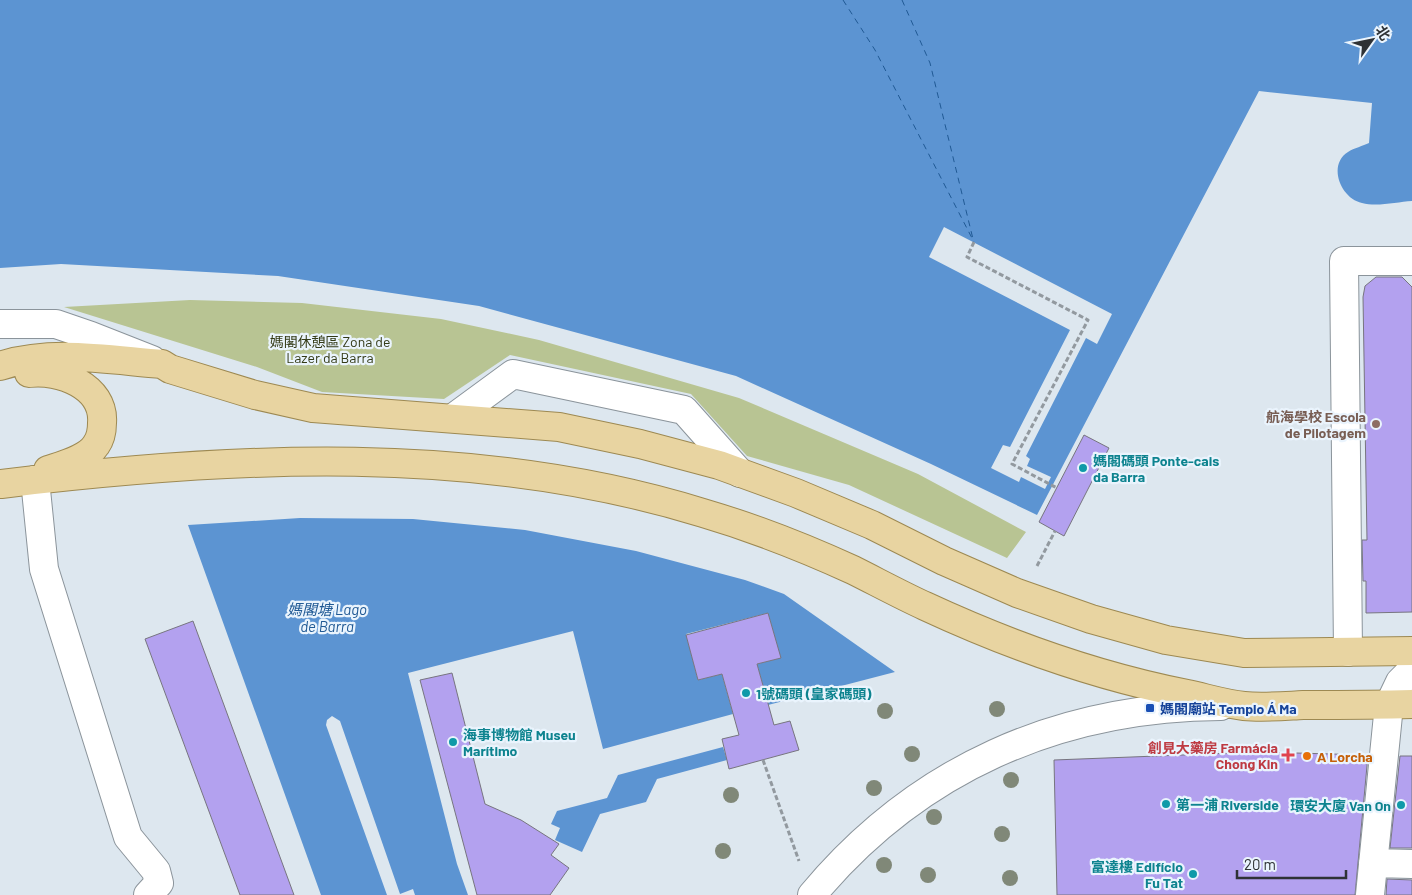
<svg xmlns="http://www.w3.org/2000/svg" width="1412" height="895" font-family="Barlow,'Noto Sans SC',sans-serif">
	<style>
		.green { fill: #b8c493 }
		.water { fill: #5c94d2 }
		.pier { fill: #dde7ef }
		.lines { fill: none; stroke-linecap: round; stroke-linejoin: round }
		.ferry { stroke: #205994; stroke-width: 1; stroke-dasharray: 6 5; stroke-linecap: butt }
		.building { fill: #b3a1ef; stroke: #77757f }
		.minor-casing { stroke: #8b949b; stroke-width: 30 }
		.major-casing { stroke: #9d8952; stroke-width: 30 }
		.path { stroke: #92999f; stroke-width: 3; stroke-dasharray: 5 2.5; stroke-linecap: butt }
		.minor { stroke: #fff; stroke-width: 28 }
		.major { stroke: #e8d4a1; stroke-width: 28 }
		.tree { fill: #808878 }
		.education-dot { fill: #8d6e63; stroke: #eaf4fd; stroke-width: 2 }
		.culture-dot { fill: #0f9aa8; stroke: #eaf4fd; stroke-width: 2 }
		.transit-dot { fill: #1a4fb4; stroke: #eaf4fd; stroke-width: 2 }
		.health-dot { fill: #e0444e; stroke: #eaf4fd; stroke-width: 2 }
		.food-dot { fill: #e8710a; stroke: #eaf4fd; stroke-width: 2 }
		.labels { text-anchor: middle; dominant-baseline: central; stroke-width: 4.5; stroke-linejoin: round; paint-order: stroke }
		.park-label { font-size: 14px; fill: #333a16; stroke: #eaf4fd }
		.education-label { font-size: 14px; font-weight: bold; fill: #785e54; stroke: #eaf4fd; text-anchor: end }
		.culture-label { font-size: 14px; font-weight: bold; fill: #0d838f; stroke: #eaf4fd; text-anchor: start }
		.transit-label { font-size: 14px; font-weight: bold; fill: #164399; stroke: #eaf4fd; text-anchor: start }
		.health-label { font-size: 14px; font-weight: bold; fill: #be3a42; stroke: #eaf4fd; text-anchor: end }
		.food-label { font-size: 14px; font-weight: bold; fill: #c56008; stroke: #eaf4fd; text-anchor: start }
		.water-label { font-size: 15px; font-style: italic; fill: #205994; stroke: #eaf4fd }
	</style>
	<rect width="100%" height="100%" fill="#dde7ef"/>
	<path class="green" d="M190,300L302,303L441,319L539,340L739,398L918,474L1026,532L1007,558L849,485L747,456L691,394L510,355L444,399L322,392L257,367L64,307Z"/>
	<path class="water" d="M0,0H1412V201C1397,202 1377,207 1362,203C1341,199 1327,165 1348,152C1354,148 1363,146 1369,143L1372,103L1259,91L1037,515L931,464L736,376L479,306L278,276L61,264L0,268Z
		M300,518L413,519L525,530L636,551L745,580L784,594L895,672L768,705L757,664L780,658L768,613L686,634L698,680L722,674L733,714L603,749L573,631L408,673L457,864L468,895H415L413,889L400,894L340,721L332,716L327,720L326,725L387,895H321L188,525Z
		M723,747L727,760L657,779L646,802L600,814L582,852L555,840L560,828L551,824L557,811L607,798L618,775Z"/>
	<path class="pier" d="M944,227L1112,314L1097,344L1086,338L1026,456L1030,459L1027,466L1051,477L1045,489L1021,477L1019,482L991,468L1003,445L1010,447L1070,330L929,257Z"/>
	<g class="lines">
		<path class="ferry" d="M843,0L875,50L974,242
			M902,0L930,63L973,239"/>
	</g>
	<path class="building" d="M1376,277H1402L1412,287V612L1366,613V581H1363L1362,540H1367L1363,297L1365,286Z
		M1084,435L1109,448L1064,536L1039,522Z
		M768,613L781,658L757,664L774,725L790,721L799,750L729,769L722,739L739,735L722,674L698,680L686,635Z
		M193,621L294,895H240L145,639Z
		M452,673L485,804L521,820L559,844L551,855L569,868L550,895H477L420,680Z
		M1260,752L1368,755L1355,895H1057L1054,760Z
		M1400,756H1412V848H1390Z
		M1387,879L1412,880V895H1386Z"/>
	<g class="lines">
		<g class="minor-casing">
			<path id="minor" d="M0,324H56L91,336L152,360
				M453,418L513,374L684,410L740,473
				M35,480L44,569L128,837L156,871L159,883L148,895
				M1348,652L1344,261H1412
				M1373,863L1412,864
				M812,895C917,769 1058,707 1221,706
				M1370,895L1389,705L1400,682L1412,670"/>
		</g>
		<g class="major-casing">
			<path id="major" d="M0,366C51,349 110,360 162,364L170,369L255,395L313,408L559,427L640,444L719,465L796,493L872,525L944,561L1017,593L1091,619L1166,640L1244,653L1412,651
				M29,373C59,369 105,386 102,423C102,431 101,438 96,445C87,459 63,465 48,470
				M1,484C233,456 478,443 703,513C754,528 805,548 853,570C877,582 901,595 925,606C1009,645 1096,676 1187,694C1206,698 1225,704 1244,706C1263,708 1284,706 1303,705C1339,705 1376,705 1412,704"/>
		</g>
		<path class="path" d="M974,242L967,257L1088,320L1012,464L1057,488
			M1037,566L1055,531
			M763,760L799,861"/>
		<use href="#minor" class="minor"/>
		<use href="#major" class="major"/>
	</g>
	<g class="tree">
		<circle cx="997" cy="709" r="8"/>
		<circle cx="885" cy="711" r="8"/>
		<circle cx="912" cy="754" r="8"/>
		<circle cx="1011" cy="780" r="8"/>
		<circle cx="874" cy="788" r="8"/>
		<circle cx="731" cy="795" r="8"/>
		<circle cx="934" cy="817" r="8"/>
		<circle cx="1002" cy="834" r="8"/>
		<circle cx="723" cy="851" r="8"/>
		<circle cx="884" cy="865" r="8"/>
		<circle cx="928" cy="875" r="8"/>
		<circle cx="1010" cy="878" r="8"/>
	</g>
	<circle class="education-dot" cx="1376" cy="424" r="5"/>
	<g class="culture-dot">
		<circle cx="1083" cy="468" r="5"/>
		<circle cx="746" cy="693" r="5"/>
		<circle cx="453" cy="742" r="5"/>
		<circle cx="1166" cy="804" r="5"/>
		<circle cx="1401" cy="805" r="5"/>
		<circle cx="1193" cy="874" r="5"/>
	</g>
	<rect class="transit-dot" x="1145" y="703" width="10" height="10" rx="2.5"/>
	<path class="health-dot" d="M1285.5 747.5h5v5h5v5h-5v5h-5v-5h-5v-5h5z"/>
	<circle class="food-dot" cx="1307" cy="756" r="5"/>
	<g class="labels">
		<g class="park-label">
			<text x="330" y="341">媽閣休憩區 Zona de<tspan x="330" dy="16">Lazer da Barra</tspan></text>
		</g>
		<g class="education-label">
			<text x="1366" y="416">航海學校 Escola<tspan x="1366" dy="16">de Pilotagem</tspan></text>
		</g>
		<g class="culture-label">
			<text x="1093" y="460">媽閣碼頭 Ponte-cais<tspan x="1093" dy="16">da Barra</tspan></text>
			<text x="756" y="693">1號碼頭 (皇家碼頭)</text>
			<text x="463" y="734">海事博物館 Museu<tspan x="463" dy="16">Marítimo</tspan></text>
			<text x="1176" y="804">第一浦 Riverside</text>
			<text x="1391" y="805" text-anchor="end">環安大廈 Van On</text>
			<text x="1183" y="866" text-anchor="end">富達樓 Edifício<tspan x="1183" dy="16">Fu Tat</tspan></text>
		</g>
		<g class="transit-label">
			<text x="1160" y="708">媽閣廟站 Templo Á Ma</text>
		</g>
		<g class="health-label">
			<text x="1278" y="747">創見大藥房 Farmácia<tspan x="1278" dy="16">Chong Kin</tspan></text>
		</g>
		<g class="food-label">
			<text x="1317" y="756">A Lorcha</text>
		</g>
		<g class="water-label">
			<text x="327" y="609">媽閣塘 Lago<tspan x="327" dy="17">de Barra</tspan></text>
		</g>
	</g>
	<g transform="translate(1372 40) rotate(57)" stroke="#eaf4fd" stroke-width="4" paint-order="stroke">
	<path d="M0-4L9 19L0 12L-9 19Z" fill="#2e3235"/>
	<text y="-8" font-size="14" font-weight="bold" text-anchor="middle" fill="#2e3235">北</text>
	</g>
	<path d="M1237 870v8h109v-8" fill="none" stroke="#2e3235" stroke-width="2.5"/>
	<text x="1244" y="870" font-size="15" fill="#2e3235" stroke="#eaf4fd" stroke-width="4" paint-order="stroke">20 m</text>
</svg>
